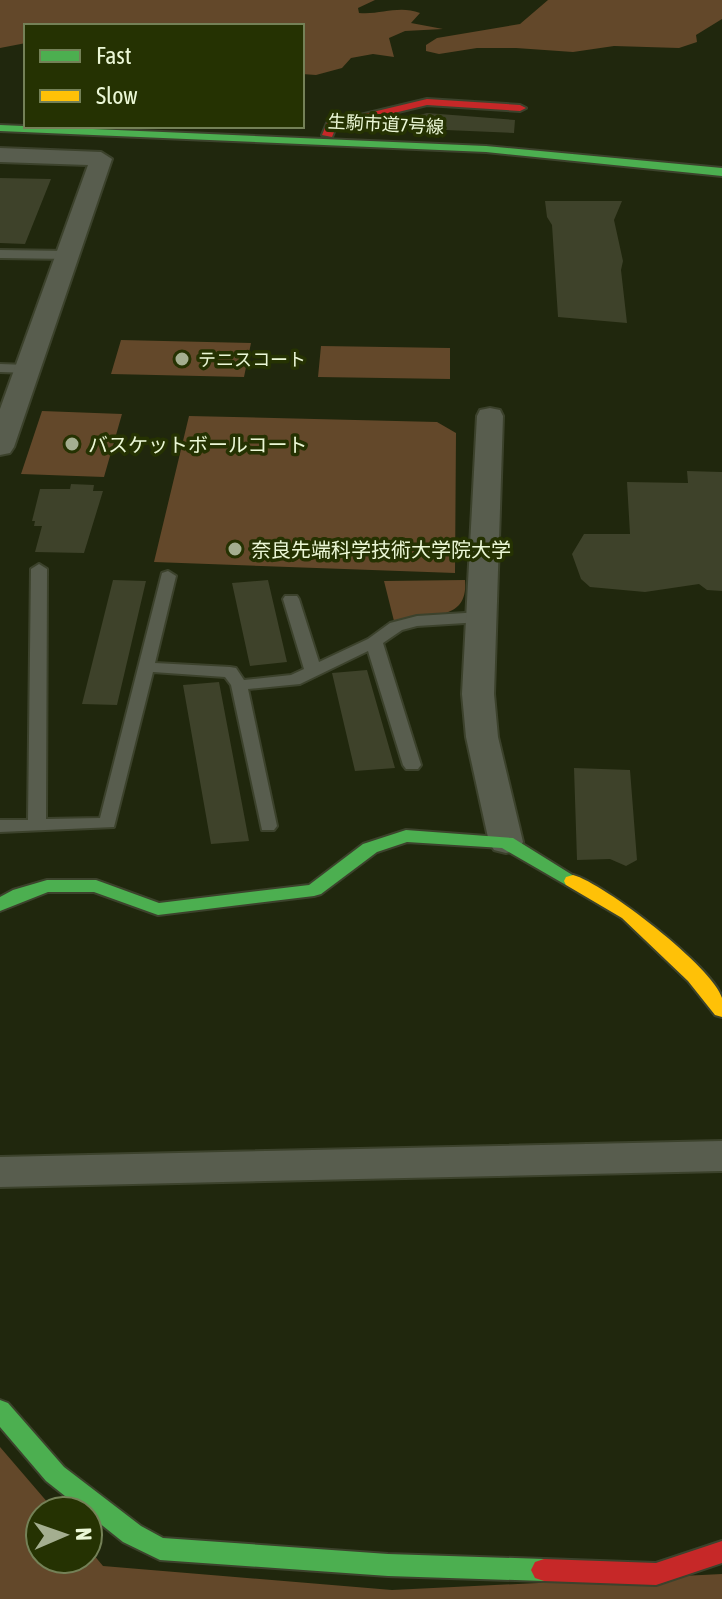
<svg xmlns="http://www.w3.org/2000/svg" width="722" height="1599" font-family="'Asap Condensed','Noto Sans JP',sans-serif">
	<style>
		.green { fill: #63482a }
		.building { fill: #3e422a }
		.lines { fill: none; stroke-linecap: round; stroke-linejoin: round }
		.lane-casing { stroke: #3c422c; stroke-width: 4 }
		.street-casing { stroke: #3c422c; stroke-width: 4 }
		.fast-casing { stroke: #3c422c; stroke-width: 4 }
		.slow-casing { stroke: #3c422c; stroke-width: 4 }
		.jam-casing { stroke: #3c422c; stroke-width: 4 }
		.lane { fill: #585d4e; fill-rule: evenodd }
		.street { fill: #585d4e; fill-rule: evenodd }
		.fast { fill: #4caf50; fill-rule: evenodd }
		.slow { fill: #ffc107; fill-rule: evenodd }
		.jam { fill: #c62828; fill-rule: evenodd }
		.poi-dot { fill: #a4ae90; stroke: #253202; stroke-width: 3 }
		.labels { text-anchor: middle; dominant-baseline: central; stroke-width: 7; stroke-linejoin: round; paint-order: stroke }
		.far-street-label { font-size: 18px; fill: #ebf7d6; stroke: #253202 }
		.far-poi-label { font-size: 18px; fill: #ebf7d6; stroke: #253202; text-anchor: start }
		.poi-label { font-size: 20px; fill: #ebf7d6; stroke: #253202; text-anchor: start }
	</style>
	<rect width="100%" height="100%" fill="#20270d"/>
	<path class="green" d="M0,0H375L358,8L359,13C381,15 398,5 420,13L411,23L443,29L405,31L389,38L394,57L373,54L351,58L342,68L316,75L302,74V26H26V43L0,48Z
		M548,0H722V19L696,35L697,42L679,48L614,46L573,52L516,48H477L439,54L426,51V45L437,38L520,24Z
		M121,340L251,343L244,377L111,374Z
		M321,346L450,348V379L318,377Z
		M42,411L122,414L104,477L21,474Z
		M189,416L437,422L456,433L455,573L154,562Z
		M465,580C469,624 425,613 394,621L384,581Z
		M0,1447L55,1511H40V1559H88V1548L103,1566L392,1590L722,1574V1599H0Z"/>
	<path class="building" d="M427,113L515,120L514,133L376,127Z
		M0,178L51,179L25,244L0,243Z
		M545,201H622L614,220L623,261L621,270L627,323L558,317L552,225L547,217Z
		M687,471L722,472V591L707,590L699,584L645,592L590,587L581,579L572,554L584,534H630L627,482L688,483Z
		M71,484L94,485L93,491H103L84,553L35,552L42,526H34L35,521H32L40,489H70Z
		M113,580L146,581L117,705L82,704Z
		M268,580L287,662L250,666L232,583Z
		M367,670L395,768L355,771L332,673Z
		M219,682L249,841L211,844L183,685Z
		M574,768L630,770L637,860L626,866L610,859L577,860Z"/>
	<g class="lines">
		<g class="lane-casing">
			<path id="lane" d="M0,250L69,251L75,255L69,259L0,258Z
				M0,364L28,365L35,369L28,373L0,372Z
				M39,564L47,569L46,819L100,818L162,573L168,571L176,576L155,663L230,667L236,668L244,680L291,675L304,669L283,599L285,596H297L299,599L319,662L368,639L390,623L417,616L481,612L489,617L481,622L417,626L402,630L383,643L421,765L418,769H406L403,765L368,651L300,684L248,689L277,826L274,830H262L231,685L225,677L153,672L114,827L0,832V820H28L31,569Z"/>
		</g>
		<g class="street-casing">
			<path id="street" d="M0,148L101,152L112,159L14,447L10,453L0,455V409L88,165L0,162Z
				M490,408L500,410L503,416L494,694L498,737L523,842L518,850L506,853L494,850L489,842L466,737L462,694L477,416L480,410Z
				M722,1141V1171L0,1187V1157Z"/>
		</g>
		<g class="fast-casing">
			<path id="fast" d="M0,125L486,146L722,168V176L486,152L0,131Z
				M406,830L513,838L582,881L580,885H566L502,848L407,842L377,852L321,894L314,896L158,915L94,892H48L0,911V897L13,890L47,880H96L159,903L309,885L363,844Z
				M0,1400L8,1403L64,1467L141,1526L163,1538L388,1554L544,1559L553,1562L557,1570L553,1578L544,1581L388,1576L160,1560L123,1542L88,1514V1511H84L46,1481L0,1427Z"/>
		</g>
		<g class="slow-casing">
			<path id="slow" d="M573,875C604,883 714,968 722,998C722,1003 722,1011 722,1017L715,1015L688,981L622,918L566,885L564,881L566,877Z"/>
		</g>
		<g class="jam-casing">
			<path id="jam" d="M427,99L520,105L526,108L520,111L427,105L336,127L332,137L322,135L327,123Z
				M722,1541V1563L656,1585L544,1581L535,1578L531,1570L535,1562L544,1559L656,1563Z"/>
		</g>
		<use href="#lane" class="lane"/>
		<use href="#street" class="street"/>
		<use href="#fast" class="fast"/>
		<use href="#slow" class="slow"/>
		<use href="#jam" class="jam"/>
	</g>
	<g class="poi-dot">
		<circle cx="182" cy="359" r="8"/>
		<circle cx="72" cy="444" r="8"/>
		<circle cx="235" cy="549" r="8"/>
	</g>
	<g class="labels">
		<g class="far-street-label">
			<text transform="translate(386 124) rotate(3)">生駒市道7号線</text>
		</g>
		<g class="far-poi-label">
			<text x="198" y="359">テニスコート</text>
		</g>
		<g class="poi-label">
			<text x="88" y="444">バスケットボールコート</text>
			<text x="251" y="549">奈良先端科学技術大学院大学</text>
		</g>
	</g>
	<rect x="24" y="24" width="280" height="104" fill="#253202" stroke="#748157" stroke-width="2"/>
	<rect x="40" y="50" width="40" height="12" fill="#4caf50" stroke="#748157" stroke-width="2"/>
	<text x="96" y="64" font-size="24" fill="#ebf7d6">Fast</text>
	<rect x="40" y="90" width="40" height="12" fill="#ffc107" stroke="#748157" stroke-width="2"/>
	<text x="96" y="104" font-size="24" fill="#ebf7d6">Slow</text>
	<g transform="translate(64 1535) rotate(88)"><circle r="38" fill="#253202" stroke="#748157" stroke-width="2"/>
	<path d="M0-6L14 30L0 20L-14 30Z" fill="#a4ae90"/>
	<text y="-12" font-size="22" font-weight="bold" text-anchor="middle" fill="#ebf7d6">N</text>
	</g>
</svg>
